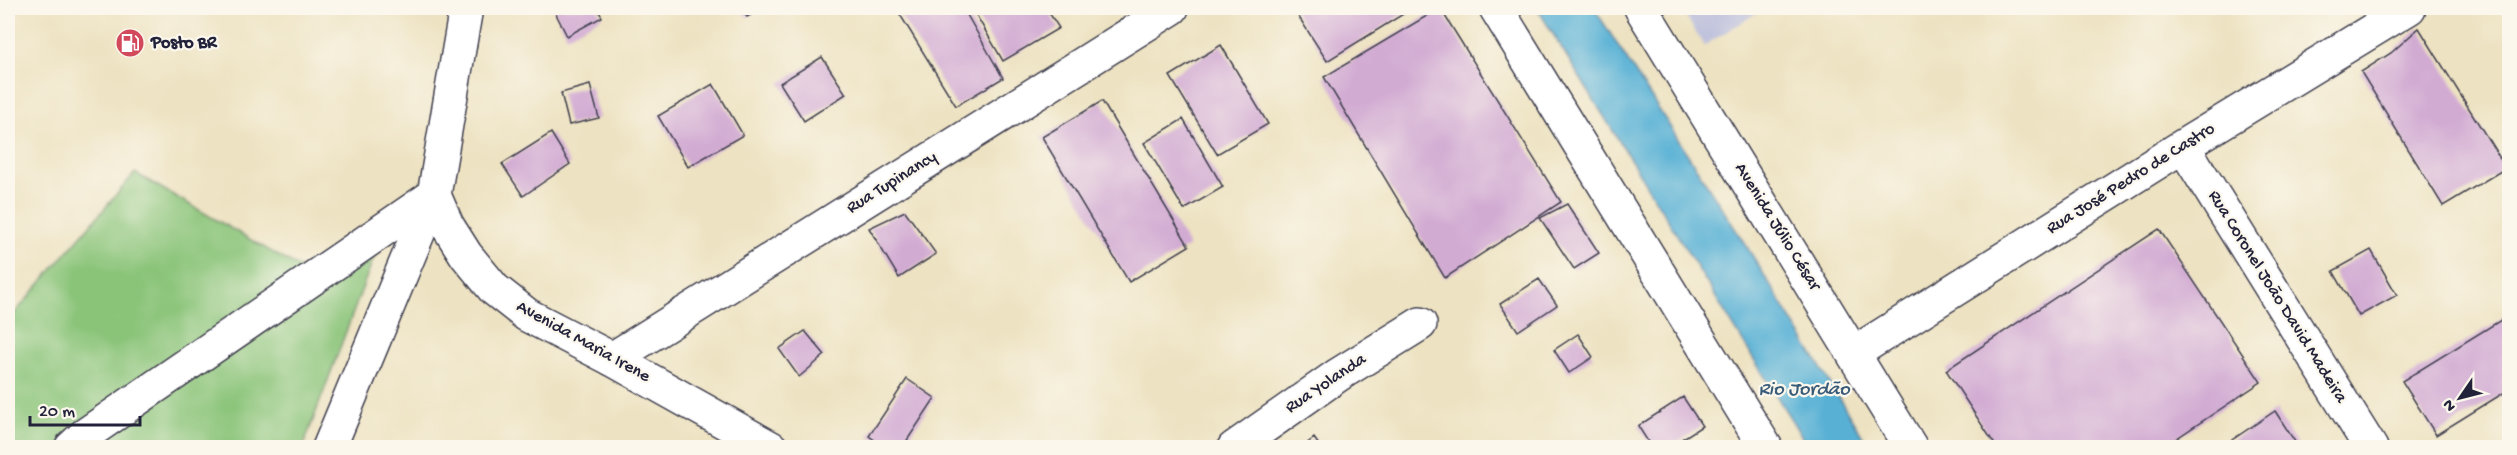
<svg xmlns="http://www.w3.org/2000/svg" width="2517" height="455" font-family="'Gochi Hand',sans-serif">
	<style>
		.industrial { fill: #c0c2dd }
		.green { fill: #8ac479; stroke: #56735a; stroke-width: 1.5 }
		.water { fill: #58b1d5; stroke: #3d6a88; stroke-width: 1.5 }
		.building { fill: #d2abd3 }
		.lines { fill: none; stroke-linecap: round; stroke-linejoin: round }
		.minor-casing { stroke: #403f4f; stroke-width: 36 }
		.major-casing { stroke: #403f4f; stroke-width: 36 }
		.minor { stroke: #fff; stroke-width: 33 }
		.major { stroke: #fff; stroke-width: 33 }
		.labels { text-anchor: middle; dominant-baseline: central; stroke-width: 4.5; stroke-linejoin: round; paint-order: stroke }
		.poi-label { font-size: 18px; font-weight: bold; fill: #22223b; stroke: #fbf7ec; text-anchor: start }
		.street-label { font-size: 18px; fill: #22223b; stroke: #fbf7ec }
		.water-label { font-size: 20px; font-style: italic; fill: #385b79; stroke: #fbf7ec }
	</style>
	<rect width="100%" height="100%" fill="#fbf7ec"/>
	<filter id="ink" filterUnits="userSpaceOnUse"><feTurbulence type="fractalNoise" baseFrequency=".0167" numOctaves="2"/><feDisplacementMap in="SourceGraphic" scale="12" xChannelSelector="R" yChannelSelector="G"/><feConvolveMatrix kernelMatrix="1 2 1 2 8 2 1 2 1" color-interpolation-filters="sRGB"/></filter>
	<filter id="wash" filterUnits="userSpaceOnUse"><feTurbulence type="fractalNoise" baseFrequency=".008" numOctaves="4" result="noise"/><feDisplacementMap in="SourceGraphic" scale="24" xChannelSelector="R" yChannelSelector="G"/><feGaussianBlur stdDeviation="1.35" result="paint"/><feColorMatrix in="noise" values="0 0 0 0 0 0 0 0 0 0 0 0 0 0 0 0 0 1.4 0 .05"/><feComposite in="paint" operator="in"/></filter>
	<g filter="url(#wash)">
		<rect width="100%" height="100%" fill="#ede2c1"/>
		<path class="industrial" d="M1681,8H1764L1704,46Z"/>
		<path class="green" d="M135,173L305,271L72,447L8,448V321Z
			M381,238L303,447L91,448Z"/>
		<path class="water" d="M1537,8H1594L1752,255L1869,447H1808Z"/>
		<g id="blocks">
			<path class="building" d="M553,8H597L602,17L567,36Z
				M741,8H763L747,17Z
				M896,8H963L1003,78L956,106Z
				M972,8H1046L1059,28L1003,61Z
				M1293,8H1413L1327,61Z
				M1440,8L1561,202L1445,278L1324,77Z
				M2419,28L2506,168L2443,206L2361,72L2391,53Z
				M1221,45L1268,124L1217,154L1170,76Z
				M822,57L846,94L804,121L780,83Z
				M713,84L743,135L688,167L658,116Z
				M590,85L599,118L569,125L561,93Z
				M1102,101L1189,246L1129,282L1042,137Z
				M1183,119L1223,187L1184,210L1144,143Z
				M551,133L570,164L523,196L502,164Z
				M1567,204L1599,253L1574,269L1540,218Z
				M905,211L936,254L899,278L869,228Z
				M2159,229L2261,382L2162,448H1997L1946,370Z
				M2371,250L2397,295L2359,316L2333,271Z
				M1539,279L1557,305L1518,331L1500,304Z
				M2509,315L2510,389L2436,435L2402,381Z
				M805,331L825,355L799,377L779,349Z
				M1578,334L1593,357L1569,373L1554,350Z
				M907,379L935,398L902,448H886L869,436Z
				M1683,397L1702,426L1668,448H1652L1638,426Z
				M2275,411L2299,448H2220Z
				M1314,438L1321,448H1301Z"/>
		</g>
	</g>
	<g filter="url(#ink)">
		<use href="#blocks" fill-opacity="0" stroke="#403f4f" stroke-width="1.5"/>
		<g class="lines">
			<g class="minor-casing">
				<path id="minor" d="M1496,8L1766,448
					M1641,8L1911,448
					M2183,146L2371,448
					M1854,353L2183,146L2409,8
					M612,359L1172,8
					M71,448L85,435L434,195
					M329,448L434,195
					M1234,448L1338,375L1420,324"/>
			</g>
			<g class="major-casing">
				<path id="major" d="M466,8L434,195L447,225L466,255L494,289L527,315L612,359L771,448"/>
			</g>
			<use href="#minor" class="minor"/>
			<use href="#major" class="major"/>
		</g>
	</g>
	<defs>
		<g id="fuel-disc" transform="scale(1.5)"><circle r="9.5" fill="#d1495b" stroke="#fbf7ec"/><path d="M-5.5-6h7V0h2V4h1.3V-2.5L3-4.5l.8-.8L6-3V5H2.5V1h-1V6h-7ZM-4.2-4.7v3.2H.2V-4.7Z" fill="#fff"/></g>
	</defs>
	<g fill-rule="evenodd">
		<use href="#fuel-disc" x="130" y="43"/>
	</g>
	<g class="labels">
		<g class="poi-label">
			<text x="151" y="43">Posto BR</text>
		</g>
		<g class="street-label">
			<text transform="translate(2131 179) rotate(-32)">Rua José Pedro de Castro</text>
			<text transform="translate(892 183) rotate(-32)">Rua Tupinancy</text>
			<text transform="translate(1777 227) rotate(58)">Avenida Júlio César</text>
			<text transform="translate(2277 297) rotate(58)">Rua Coronel João David Madeira</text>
			<text transform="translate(583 342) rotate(29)">Avenida Maria Irene</text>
			<text transform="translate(1326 384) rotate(-34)">Rua Yolanda</text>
		</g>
		<g class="water-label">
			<text x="1804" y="390">Rio Jordão</text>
		</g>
	</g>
	<rect width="2517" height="455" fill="none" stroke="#fbf7ec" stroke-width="30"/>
	<g transform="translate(2460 398) rotate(235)" stroke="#fbf7ec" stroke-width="4.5" paint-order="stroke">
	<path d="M0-4.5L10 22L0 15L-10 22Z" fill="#22223b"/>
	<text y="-9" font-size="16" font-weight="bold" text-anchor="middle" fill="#22223b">N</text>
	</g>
	<path d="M30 416v9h110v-9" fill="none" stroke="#22223b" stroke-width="3"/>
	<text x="39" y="416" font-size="18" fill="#22223b" stroke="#fbf7ec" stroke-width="4.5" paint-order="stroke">20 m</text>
</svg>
